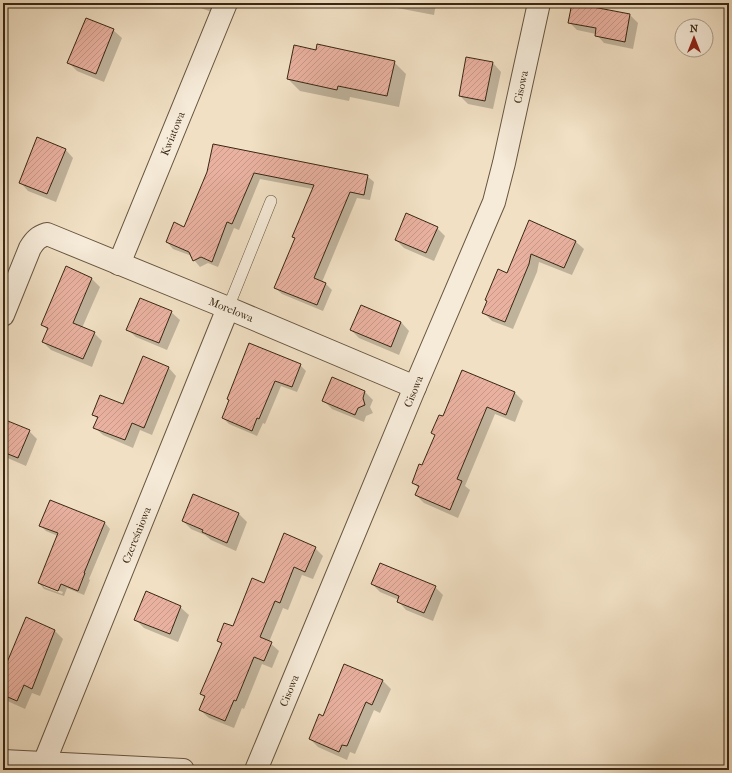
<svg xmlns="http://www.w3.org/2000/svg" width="732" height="773" font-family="'IM FELL French Canon',serif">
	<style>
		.shadow { fill: #0003; fill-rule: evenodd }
		.building { fill: url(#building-hatch); stroke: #392713 }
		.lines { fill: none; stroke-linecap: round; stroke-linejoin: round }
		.lane-casing { stroke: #67553f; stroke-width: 12 }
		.street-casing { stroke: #67553f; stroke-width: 24 }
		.lane { stroke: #f6ebd9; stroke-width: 11 }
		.street { stroke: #f6ebd9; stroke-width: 22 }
		.labels { text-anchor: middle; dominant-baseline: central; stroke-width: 3; stroke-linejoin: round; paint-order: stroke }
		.street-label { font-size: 11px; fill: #392713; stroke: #f6ebd9 }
	</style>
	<defs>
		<pattern id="building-hatch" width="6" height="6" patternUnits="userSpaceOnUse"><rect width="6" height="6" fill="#e9b1a0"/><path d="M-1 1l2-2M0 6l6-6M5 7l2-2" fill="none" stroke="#c99889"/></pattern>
	</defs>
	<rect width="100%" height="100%" fill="#f1e0c4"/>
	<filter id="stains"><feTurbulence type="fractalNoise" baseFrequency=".005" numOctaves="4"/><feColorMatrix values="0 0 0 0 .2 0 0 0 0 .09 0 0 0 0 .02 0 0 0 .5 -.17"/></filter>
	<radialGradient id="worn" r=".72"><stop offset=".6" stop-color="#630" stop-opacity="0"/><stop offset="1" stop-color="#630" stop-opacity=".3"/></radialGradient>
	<path class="shadow" d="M188,3H218L214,13Z
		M371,3H436L434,15Z
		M630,15L638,23L633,49L604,43L596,34L577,30L569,22Z
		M113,30L122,38L104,82L77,71L69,63Z
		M317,51L394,62L406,74L399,107L350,97L349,101L300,91L288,79Z
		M493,63L501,72L493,109L468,104L460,96Z
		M65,149L73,158L56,202L28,191L20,182Z
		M208,172L367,176L374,182L370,200L357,198L322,282L325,283L332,290L323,311L282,294L275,288L296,239L293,237L313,189L260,179L239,230L234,228L218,267L208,263L200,267L194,260L192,256L173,249L167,242L185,228Z
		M530,222L575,241L584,249L572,275L539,262L537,272L513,329L492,321L483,312L508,274Z
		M437,228L445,236L434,261L404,248L396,240Z
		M66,268L92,279L100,287L82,328L94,333L102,341L92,367L51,350L43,342L48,330L42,325Z
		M171,312L180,320L167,350L136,337L127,329Z
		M401,322L409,331L399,355L359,338L351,330Z
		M300,365L306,371L297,392L281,386L265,424L263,423L257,436L229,424L223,418L230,401Z
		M168,367L176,376L152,435L140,430L133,448L103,435L94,427L98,419L93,415L123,406Z
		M463,371L515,393L523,401L515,422L495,414L465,486L470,490L458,518L424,503L416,495L419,488L413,483L423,466L435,436L432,433L444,418Z
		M333,379L365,392L373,400L370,407L373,413L366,416L364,422L332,409L324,401Z
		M3,420L29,431L37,439L26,466L3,456Z
		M193,496L239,514L247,522L236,551L211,540L205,535L191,529L183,521Z
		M50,501L105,523L110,529L89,579L90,580L84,595L67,588L64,596L44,589L39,583L58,536L46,531L40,525ZM44,585L63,592L62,594L44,587Z
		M315,548L323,556L313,579L302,575L288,610L283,608L269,642L279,651L272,668L262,664L244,709L242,708L234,728L209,718L200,710L205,698L201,694L222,645L218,641L233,627L264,584Z
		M372,584L435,587L443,595L433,621L406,610L398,601L399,600L380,592Z
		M180,607L189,615L178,642L144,628L136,620Z
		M26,619L55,631L63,639L40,696L32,693L25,709L3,699V663L7,665Z
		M382,680L391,689L380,713L374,710L355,754L350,752L347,760L318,747L310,739L323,717Z"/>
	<path class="building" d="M572,3L630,14L625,42L595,36L596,28L568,23Z
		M86,18L114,29L96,74L67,63Z
		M317,44L395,61L387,96L338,86L337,90L287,79L294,45L316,50Z
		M466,57L493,62L485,101L459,96Z
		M37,137L66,149L47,194L19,183Z
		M213,144L368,175L364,195L350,192L314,278L326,283L317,305L274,288L295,238L292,237L314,185L254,173L232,224L227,222L212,262L201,257L193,261L189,252L166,242L174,222L184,227L207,172Z
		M406,213L438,227L426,253L395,240Z
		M529,220L576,241L564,268L531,254L529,264L505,322L482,313L487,301L485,300L498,269L507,273Z
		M66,266L92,278L73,323L95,332L83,359L42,342L48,328L41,325Z
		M140,298L172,311L159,343L126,330Z
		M361,305L401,322L391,347L350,330Z
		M249,343L301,364L292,387L275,381L259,419L257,418L252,431L222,418L229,400L227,399Z
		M143,356L169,367L144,428L132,423L125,440L93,428L98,417L92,415L100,395L123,404Z
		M462,370L515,392L506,415L487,407L457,479L462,481L450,510L415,495L419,486L412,483L419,464L422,465L435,435L431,433L439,415L443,416Z
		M332,377L365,391L363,398L365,405L358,408L355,415L322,401Z
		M3,419L30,430L18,458L3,452Z
		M193,494L239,513L227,543L202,532L203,530L182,521Z
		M50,500L105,522L84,573H85L78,591L61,584L58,591L38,583L58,533L39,526Z
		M284,533L316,547L305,572L294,567L280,603L275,601L260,637L272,642L264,661L254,657L236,701L234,700L225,721L199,710L205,696L200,694L222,643L217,641L224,623L233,626L252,578L264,583Z
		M380,563L436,586L424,613L397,602L399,596L371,584Z
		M146,591L181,606L170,634L134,620Z
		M26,617L55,630L32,689L24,685L17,701L3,695V672Z
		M344,664L383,680L372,705L366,702L347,746L342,745L339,752L309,739L319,714L323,716Z"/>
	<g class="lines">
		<g class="lane-casing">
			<path id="lane" d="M228,308L271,201"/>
		</g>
		<g class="street-casing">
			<g id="street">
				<path id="s1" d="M119,264L226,3"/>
				<path id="s2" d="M3,315L30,248C35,240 38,237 47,234L228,308L415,387"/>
				<path d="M3,761L183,770"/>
				<path id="s3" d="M44,763L228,308"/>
				<path id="s4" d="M256,770L415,387L494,202L504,163L539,3"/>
			</g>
		</g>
		<use href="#lane" class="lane"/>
		<use href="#street" class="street"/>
	</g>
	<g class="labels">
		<g class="street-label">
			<text stroke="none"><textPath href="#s4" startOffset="734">Cisowa</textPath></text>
			<text stroke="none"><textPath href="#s1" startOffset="141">Kwiatowa</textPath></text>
			<text stroke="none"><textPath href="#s2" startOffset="294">Morelowa</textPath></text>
			<text stroke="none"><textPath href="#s4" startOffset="410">Cisowa</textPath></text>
			<text stroke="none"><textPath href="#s3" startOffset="246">Czereśniowa</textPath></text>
			<text stroke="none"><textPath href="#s4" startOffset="86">Cisowa</textPath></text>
		</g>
	</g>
	<rect width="732" height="773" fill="none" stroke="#f1e0c4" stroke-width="16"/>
	<rect x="4" y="4" width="724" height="765" fill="none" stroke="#392713" stroke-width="2"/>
	<rect x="8" y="8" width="716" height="757" fill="none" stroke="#392713"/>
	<g transform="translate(694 38)"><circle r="19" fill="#f6ebd9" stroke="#aa9d8a"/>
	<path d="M0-3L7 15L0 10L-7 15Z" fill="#8f2418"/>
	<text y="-6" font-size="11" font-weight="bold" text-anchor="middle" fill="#392713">N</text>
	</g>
	<rect width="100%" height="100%" filter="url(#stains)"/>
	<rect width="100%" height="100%" fill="url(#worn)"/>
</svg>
